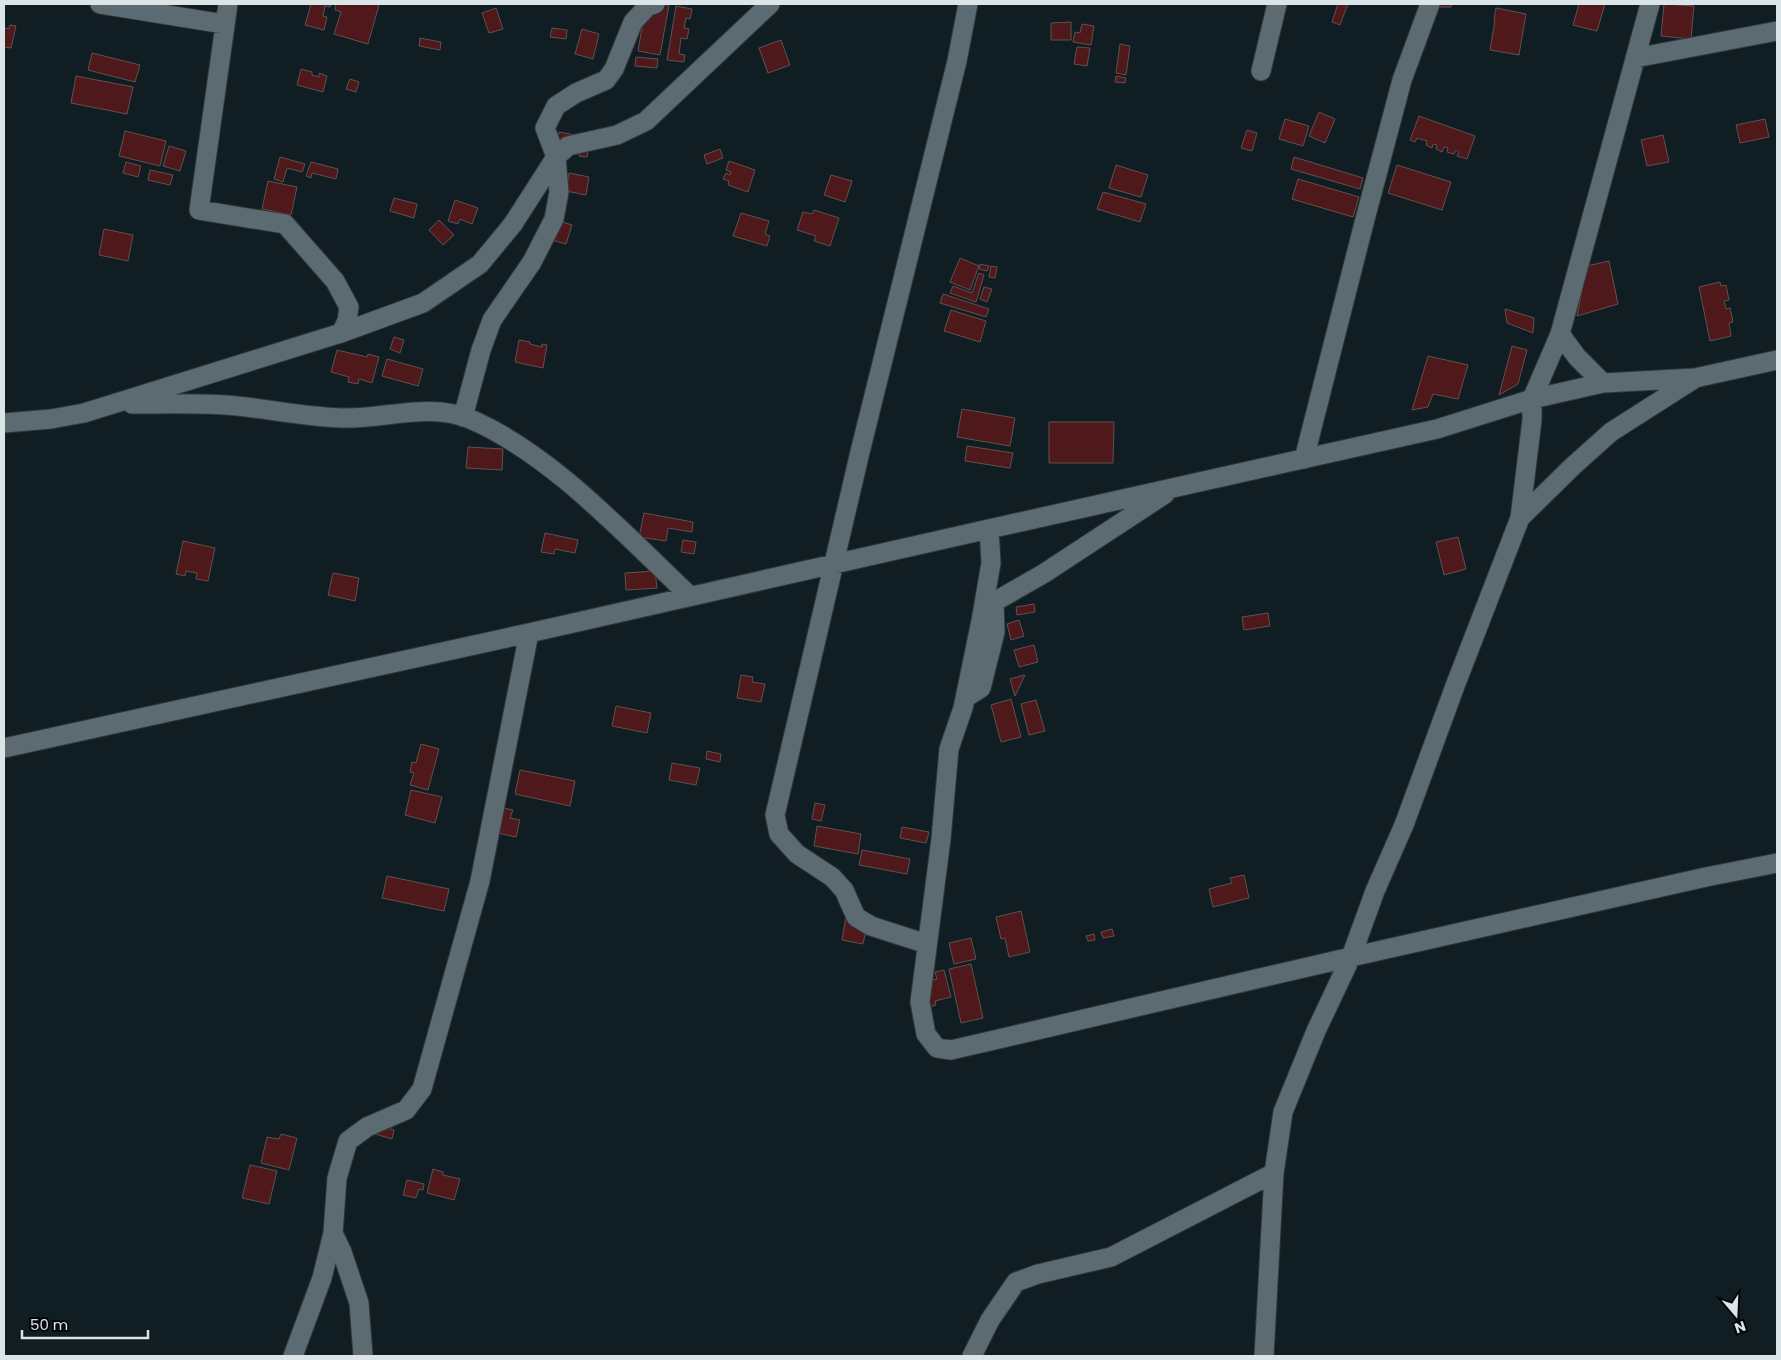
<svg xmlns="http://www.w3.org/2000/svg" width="1781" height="1360" font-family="Poppins,sans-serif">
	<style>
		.building { fill: #4f181b; stroke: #605150 }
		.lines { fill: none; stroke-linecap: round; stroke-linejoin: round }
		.street-casing { stroke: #30383b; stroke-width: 21 }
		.street { stroke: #5c6b71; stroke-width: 19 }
	</style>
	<rect width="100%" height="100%" fill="#101d22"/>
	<path class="building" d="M311,4H331L330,7L325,6L323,16L327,17L324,30L305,25Z
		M336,4H375L379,5L368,44L334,34L341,12L335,10Z
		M646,4L669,5L660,55L638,51Z
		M1338,4H1348L1340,25L1332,22Z
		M1429,4H1451V7H1429Z
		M1579,4H1605L1597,31L1573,25Z
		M1664,4L1694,6L1691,39L1661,36Z
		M676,6L692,9L690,19L686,18L684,28L689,29L687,39L681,38L679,54L685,55L684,62L667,60Z
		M496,8L503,29L489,33L482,13Z
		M1496,8L1526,14L1519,55L1490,50L1495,20H1494Z
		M1071,22V40H1051V23Z
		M1082,24L1094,26L1091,45L1073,42L1075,32L1080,33Z
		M10,25L16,26L11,48L4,47V28L9,29Z
		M552,28L567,30L566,39L550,37Z
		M582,29L599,34L593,59L575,54Z
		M420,38L441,42L440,50L419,46Z
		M781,40L790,65L768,73L759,48Z
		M1120,44L1130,46L1126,75L1116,73Z
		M1077,47L1090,48L1087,66L1074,64Z
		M92,53L140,65L135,82L88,70Z
		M636,57L658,59L657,68L635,66Z
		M301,69L312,72V75L319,77V73L327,76L323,92L297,85Z
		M76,76L133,87L127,114L71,103Z
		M1116,76L1126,78L1125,83L1115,82Z
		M350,79L359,82L356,92L346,89Z
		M1319,112L1335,119L1325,143L1309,136Z
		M1419,116L1475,136L1467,159L1457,156L1459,152L1456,150L1454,154L1447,152L1448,148L1444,147L1442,152L1436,149L1437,145L1433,144L1432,148L1426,145L1427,141L1417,138L1415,142L1410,140Z
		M1285,119L1309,126L1303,146L1279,139Z
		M1765,119L1769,137L1740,143L1736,125Z
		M1247,130L1257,133L1252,151L1241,148Z
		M125,131L166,141L160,166L119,156Z
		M559,132L591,138L587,157L579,156L580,152L555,151Z
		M1663,135L1669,162L1647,166L1641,140Z
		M169,146L186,151L180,171L163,166Z
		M720,149L723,158L707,164L704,155Z
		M280,157L305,164L302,172L287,168L283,182L274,179Z
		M1294,157L1363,178L1360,189L1291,169Z
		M729,161L755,170L748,192L728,185L729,181L723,179L726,173L730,175L731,172L726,170Z
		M126,162L141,166L138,177L123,173Z
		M311,162L338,169L336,179L312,173L311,178L306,176Z
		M1116,165L1148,175L1141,197L1109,188Z
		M1397,165L1451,182L1442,210L1388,193Z
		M150,170L173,175L170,185L148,180Z
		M569,173L589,177L586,195L566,191Z
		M831,175L852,181L845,202L824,195Z
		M1298,179L1359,197L1353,217L1292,199Z
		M268,181L297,187L291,215L262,209Z
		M1103,192L1146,204L1140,222L1097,209Z
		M394,198L417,204L414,218L390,211Z
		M455,200L478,208L472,224L460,219L458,224L448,221Z
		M814,210L839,218L830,246L814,241L816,236L797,230L803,212L812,214Z
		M741,213L769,221L765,234L770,236L767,246L733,236Z
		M554,219L572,225L566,244L548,239Z
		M439,220L454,235L443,245L429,230Z
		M104,229L133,235L128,261L99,255Z
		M960,258L979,266L970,290L950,282Z
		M1609,261L1618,304L1577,316L1587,266Z
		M980,264L989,266L987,271L979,269Z
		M991,266L997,267L995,278L989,277Z
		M979,273L984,275L976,302L950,293L953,286L972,293Z
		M1720,282L1721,286L1726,285L1729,300L1724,301L1726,309L1730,308L1733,322L1729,323L1731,336L1710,341L1699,287Z
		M984,287L992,289L987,302L980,299Z
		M943,294L989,309L986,317L940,303Z
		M1505,309L1534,318L1533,333L1507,323Z
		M951,310L986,321L980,342L944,331Z
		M394,337L404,340L400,353L390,349Z
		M519,340L530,342V344L542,347V344L547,345L543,368L515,362Z
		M1512,346L1527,350L1518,384L1499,395Z
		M337,350L367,357L368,354L379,357L372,383L359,379L358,384L348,382L349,377L331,372Z
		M1428,356L1468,365L1458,399L1433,394L1428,407L1412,410Z
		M387,359L423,369L418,386L382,376Z
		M962,409L1015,418L1010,446L957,437Z
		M1049,422H1114L1113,463H1049Z
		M967,446L1013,453L1010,468L965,461Z
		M468,447L503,449L502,470L466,468Z
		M644,513L693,522L692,532L668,528L666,541L639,537Z
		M545,533L578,540L575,553L555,549L554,554L541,552Z
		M1458,537L1466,569L1444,575L1436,542Z
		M683,540L696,542L694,554L681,552Z
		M183,541L215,548L208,581L196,579L197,573L186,571L185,576L176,574Z
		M655,571L657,588L626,590L625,573Z
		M333,573L359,578L355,601L328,595Z
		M1034,604L1035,612L1017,615L1016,607Z
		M1268,613L1270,626L1244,630L1242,617Z
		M1019,620L1024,636L1011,640L1007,624Z
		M1034,645L1038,662L1019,667L1014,650Z
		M741,675L753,677L752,682L765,684L761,702L737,698Z
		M1025,675L1015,696L1010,679Z
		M1011,699L1021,737L1001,742L991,705Z
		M1036,700L1045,731L1029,735L1021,704Z
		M616,706L651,713L647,733L612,726Z
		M421,744L439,749L428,790L410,785L414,773L410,772L412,762L416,763Z
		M707,751L721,754L720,762L706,759Z
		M672,763L700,768L696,785L669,780Z
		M520,770L575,781L570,806L515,794Z
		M411,790L442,797L435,823L405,815Z
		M815,803L825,805L821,821L812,819Z
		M503,808L513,810L510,818L520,820L516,837L497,833Z
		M817,826L861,834L858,854L814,846Z
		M902,827L929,832L926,843L900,838Z
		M862,850L910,859L907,874L859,865Z
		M1244,875L1249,898L1213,907L1209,889L1232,883L1230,878Z
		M387,876L449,889L444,911L382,898Z
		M1021,911L1030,952L1009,957L1005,938L1001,939L996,917Z
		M846,916L868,920L863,944L842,940Z
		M1112,929L1114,936L1103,938L1101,932Z
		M1094,934L1095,940L1088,941L1086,936Z
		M971,938L976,959L954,964L949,943Z
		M971,964L983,1018L961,1023L949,969Z
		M944,970L951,997L935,1001L936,1005L922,1009L917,983L937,979L935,972Z
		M368,1123L394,1130L392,1139L365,1131Z
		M281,1134L297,1138L289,1170L261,1163L267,1137L279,1139Z
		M250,1165L277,1171L269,1204L242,1198Z
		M433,1169L443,1172V1175L460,1179L454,1200L427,1193Z
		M407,1180L424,1184L423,1190L419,1189L416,1198L403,1195Z"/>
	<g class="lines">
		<g class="street-casing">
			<path id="street" d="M100,4L224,24
				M228,4L199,210L285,224L335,281L349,307L347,321L341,333
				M1635,58L1777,31
				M1261,71L1277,4
				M1560,334L1577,357L1603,383
				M132,404C163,404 195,403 226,405C265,408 304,417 343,418C385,419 430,402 470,419C552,454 626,536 690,596
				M463,417L481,350L492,320L532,262L554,219L559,192L556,157L545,128L556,106L576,93L606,80L614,69L633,22L648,6L655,4
				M4,423L51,419L84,413L341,333L423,303L480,264L513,224L556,157L568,146L617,135L646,121L770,4
				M1304,459L1363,227L1402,80L1430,4
				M1520,518L1532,420V399L1560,334L1650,4
				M989,529L991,563L981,621L963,708L949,749L941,839L920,1002L926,1034L937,1048L951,1050L1351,957L1706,877L1777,863
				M965,698L981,688L995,632L994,602L1043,574L1165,494
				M4,748L529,633L989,529L1437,429L1532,399L1603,383L1695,378L1777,360
				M927,944L871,926L856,917L844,890L832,877L797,854L779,834L775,815L860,452L957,61L968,4
				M293,1356L322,1278L333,1233
				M363,1356L359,1303L342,1252L333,1233L337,1178L348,1141L367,1127L406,1110L422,1089L480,881L529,633
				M972,1356L990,1320L1016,1282L1038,1274L1111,1257L1274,1173
				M1264,1356L1274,1173L1283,1112L1316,1031L1351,957L1375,891L1404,825L1455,686L1520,518L1573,466L1611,432L1694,379"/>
		</g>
		<use href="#street" class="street"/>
	</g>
	<rect width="1781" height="1360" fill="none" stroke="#dbe4e7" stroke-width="10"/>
	<g transform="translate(1736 1315) rotate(161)" stroke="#030709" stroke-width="4" paint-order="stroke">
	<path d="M0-4L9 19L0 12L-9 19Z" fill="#dbe4e7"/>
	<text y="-8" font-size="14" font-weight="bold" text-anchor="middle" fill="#dbe4e7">N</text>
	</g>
	<path d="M22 1330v8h126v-8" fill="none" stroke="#dbe4e7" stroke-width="2.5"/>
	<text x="30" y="1330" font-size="15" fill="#dbe4e7" stroke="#030709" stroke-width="4" paint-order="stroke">50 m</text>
</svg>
